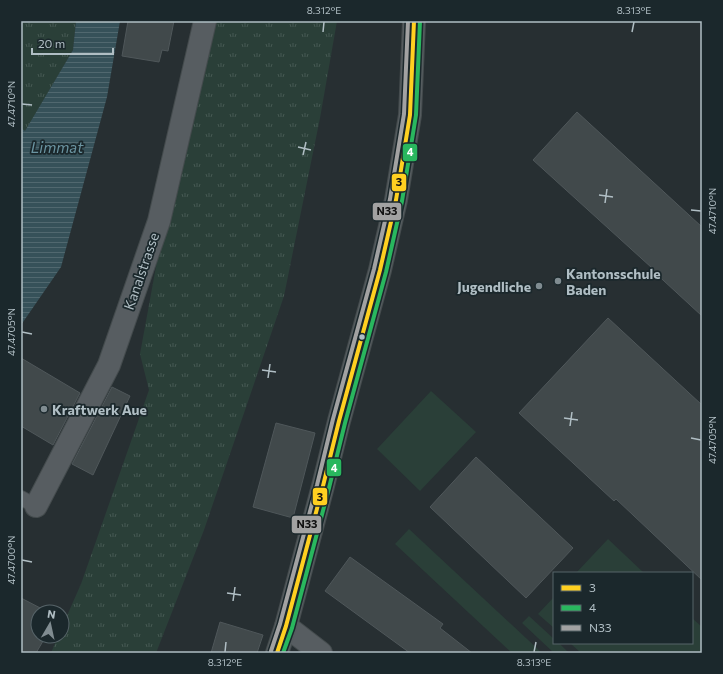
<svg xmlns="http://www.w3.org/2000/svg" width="723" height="674" font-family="Commissioner,sans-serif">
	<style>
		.grass { fill: url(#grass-tufts) }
		.pitch { fill: #2a3f38 }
		.water { fill: url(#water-rules) }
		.building { fill: #41494b; stroke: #4f575a }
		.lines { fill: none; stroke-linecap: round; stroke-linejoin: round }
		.lane-casing { stroke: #444b4d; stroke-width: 16 }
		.street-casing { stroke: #444b4d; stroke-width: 24 }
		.secondary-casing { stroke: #444b4d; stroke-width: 24 }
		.lane { stroke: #575d61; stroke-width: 14 }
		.street { stroke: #575d61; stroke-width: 22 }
		.secondary { stroke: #555c5f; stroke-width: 22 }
		.bus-1-casing { stroke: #1b282c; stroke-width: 7 }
		.bus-2-casing { stroke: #1b282c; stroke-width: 7 }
		.bus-3-casing { stroke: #1b282c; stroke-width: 7 }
		.bus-1 { stroke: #ffd020; stroke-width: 4 }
		.bus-2 { stroke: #29b75e; stroke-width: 4 }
		.bus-3 { stroke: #a2a2a2; stroke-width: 4 }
		.ticks { fill: none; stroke: #b0bec4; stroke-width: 1.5 }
		.poi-dot { fill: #808c91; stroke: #1b282c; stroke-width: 1.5 }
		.bus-dot { fill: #b0bec4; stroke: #1b282c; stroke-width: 1.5 }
		.labels { text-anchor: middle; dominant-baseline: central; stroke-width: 3.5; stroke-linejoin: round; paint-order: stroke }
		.street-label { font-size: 14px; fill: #b0bec4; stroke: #1b282c }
		.poi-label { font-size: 14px; font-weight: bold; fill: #b0bec4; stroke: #1b282c; text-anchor: start }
		.water-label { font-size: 15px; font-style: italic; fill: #6b94a1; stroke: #1b282c }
		.line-badge { stroke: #1b282c; stroke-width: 1.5 }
		.badge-label { font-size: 11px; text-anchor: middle; font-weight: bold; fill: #fff }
		.pale-badge-label { font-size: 11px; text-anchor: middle; font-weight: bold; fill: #111 }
		.neatline { fill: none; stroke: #b0bec4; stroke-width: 1.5 }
		.ticks-label { font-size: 10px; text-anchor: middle; fill: #b0bec4 }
	</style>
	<defs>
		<pattern id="grass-tufts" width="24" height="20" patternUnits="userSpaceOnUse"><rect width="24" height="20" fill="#2a3f38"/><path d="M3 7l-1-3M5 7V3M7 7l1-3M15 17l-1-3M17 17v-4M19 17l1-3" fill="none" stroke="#465953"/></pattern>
		<pattern id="water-rules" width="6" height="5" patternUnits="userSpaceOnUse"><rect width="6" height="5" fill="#365159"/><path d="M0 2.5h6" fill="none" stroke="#51686f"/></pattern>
	</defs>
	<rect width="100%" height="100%" fill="#272f32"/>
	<path class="grass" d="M21,21H76L73,50L25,132L21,128Z
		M193,21H337L320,118L284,296L204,530L156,653H51L58,636H62V627L81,584L149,390L140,354L173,174L184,80Z"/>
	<path class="pitch" d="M431,391L476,432L420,491L377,449Z
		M409,529L542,653H512L395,544Z
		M608,539L644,573H576Z
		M554,597V628L538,614Z
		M529,616L554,639V643H559L569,653H554L522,623Z
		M692,618L702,627V653H581L570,643H692Z"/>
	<path class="water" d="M76,21H120L107,97L61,267L21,325V128L25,131L73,50Z"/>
	<path class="building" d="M128,21H174L168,51L162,50L159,62L122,56Z
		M577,112L702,227V316L651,269L652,268L533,160Z
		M608,318L702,405V580L616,499L614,501L519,413Z
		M21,358L80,393L53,445L21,426Z
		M112,387L130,396L93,475L72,464Z
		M276,423L315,433L293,518L253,507Z
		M476,457L573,548L526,598L430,507Z
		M350,557L443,624L440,628L472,653H410L325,591Z
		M21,598L48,612H38V636H46L36,653H21Z
		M220,622L263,635L257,653H211Z"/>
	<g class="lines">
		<g class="lane-casing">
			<path id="lane" d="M21,498L36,506"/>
		</g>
		<g class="street-casing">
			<path id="street" d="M36,506L109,365L159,221L205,21
				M286,626L321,653"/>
		</g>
		<g class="secondary-casing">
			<path id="secondary" d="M277,653L286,626L323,486L339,421L380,270L396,200L410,115L414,21"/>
		</g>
		<use href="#lane" class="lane"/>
		<use href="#street" class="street"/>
		<use href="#secondary" class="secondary"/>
		<g class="bus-1-casing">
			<path id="bus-1" d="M277,653L286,626L323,486L339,421L380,270L396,200L410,115L414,21"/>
		</g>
		<g class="bus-2-casing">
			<path id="bus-2" d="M283,653L292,628L329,488L345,423L386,272L402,201L416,115L420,21"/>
		</g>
		<g class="bus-3-casing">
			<path id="bus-3" d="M271,651L280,624L317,485L333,419L374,269L390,199L404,114L408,21"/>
		</g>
		<use href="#bus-1" class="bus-1"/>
		<use href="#bus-2" class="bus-2"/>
		<use href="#bus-3" class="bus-3"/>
	</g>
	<path class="ticks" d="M323,32L324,22M632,32L634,22M22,104L32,105M298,147L311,150M303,155L306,142M599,195L613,197M605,203L607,189M691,210L701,211M22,332L32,334M262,370L276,372M268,378L270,364M564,418L578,420M570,426L572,412M691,438L701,440M22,560L32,562M227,593L241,595M233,601L235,587M225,652L226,642M534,652L536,642"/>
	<g class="poi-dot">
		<circle cx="558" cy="281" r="4"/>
		<circle cx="539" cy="286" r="4"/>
		<circle cx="44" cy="409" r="4"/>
	</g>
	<circle class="bus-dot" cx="362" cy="337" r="3.5"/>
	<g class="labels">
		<g class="street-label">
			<text transform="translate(141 271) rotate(-71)">Kanalstrasse</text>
		</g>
		<g class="poi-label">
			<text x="566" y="273">Kantonsschule<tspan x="566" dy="16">Baden</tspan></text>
			<text x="531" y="286" text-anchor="end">Jugendliche</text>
			<text x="52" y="409">Kraftwerk Aue</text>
		</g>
		<g class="water-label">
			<text x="57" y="147">Limmat</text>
		</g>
	</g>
	<g class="line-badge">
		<rect x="402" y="143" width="16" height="19" rx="4" fill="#29b75e"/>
		<rect x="391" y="173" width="16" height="19" rx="4" fill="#ffd020"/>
		<rect x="372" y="202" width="30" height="19" rx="4" fill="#a2a2a2"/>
		<rect x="326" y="458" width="16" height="19" rx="4" fill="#29b75e"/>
		<rect x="312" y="487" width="16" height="19" rx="4" fill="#ffd020"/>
		<rect x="291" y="515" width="31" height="19" rx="4" fill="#a2a2a2"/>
	</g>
	<g class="badge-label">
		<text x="410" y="156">4</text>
		<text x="334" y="472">4</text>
	</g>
	<g class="pale-badge-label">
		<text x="399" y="186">3</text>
		<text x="387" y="215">N33</text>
		<text x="320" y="501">3</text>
		<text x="307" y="528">N33</text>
	</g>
	<rect width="723" height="674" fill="none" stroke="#1b282c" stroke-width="44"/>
	<rect x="553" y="572" width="140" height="72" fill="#1b282c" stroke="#576469"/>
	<rect x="561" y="585" width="20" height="6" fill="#ffd020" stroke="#576469"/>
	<text x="589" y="592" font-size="12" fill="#b0bec4">3</text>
	<rect x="561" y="605" width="20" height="6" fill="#29b75e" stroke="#576469"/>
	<text x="589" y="612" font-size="12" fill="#b0bec4">4</text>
	<rect x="561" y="625" width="20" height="6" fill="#a2a2a2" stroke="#576469"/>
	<text x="589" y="632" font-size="12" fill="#b0bec4">N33</text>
	<g transform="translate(50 624) rotate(9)"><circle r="19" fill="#1b282c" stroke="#576469"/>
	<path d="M0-3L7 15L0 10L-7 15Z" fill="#808c91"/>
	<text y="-6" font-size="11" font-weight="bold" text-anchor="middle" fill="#b0bec4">N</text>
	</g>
	<path d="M32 48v6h81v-6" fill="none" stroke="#b0bec4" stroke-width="2"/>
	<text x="38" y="48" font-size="12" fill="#b0bec4" stroke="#1b282c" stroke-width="3" paint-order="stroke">20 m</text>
	<rect x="22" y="22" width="679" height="630" class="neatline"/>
	<g class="ticks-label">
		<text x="324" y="14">8.312°E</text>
		<text x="634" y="14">8.313°E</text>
		<text transform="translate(11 104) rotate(-90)" y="4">47.4710°N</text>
		<text transform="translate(712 211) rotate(-90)" y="4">47.4710°N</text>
		<text transform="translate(11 332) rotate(-90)" y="4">47.4705°N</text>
		<text transform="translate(712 440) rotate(-90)" y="4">47.4705°N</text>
		<text transform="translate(11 560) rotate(-90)" y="4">47.4700°N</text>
		<text x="225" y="666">8.312°E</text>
		<text x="534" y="666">8.313°E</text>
	</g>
</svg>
